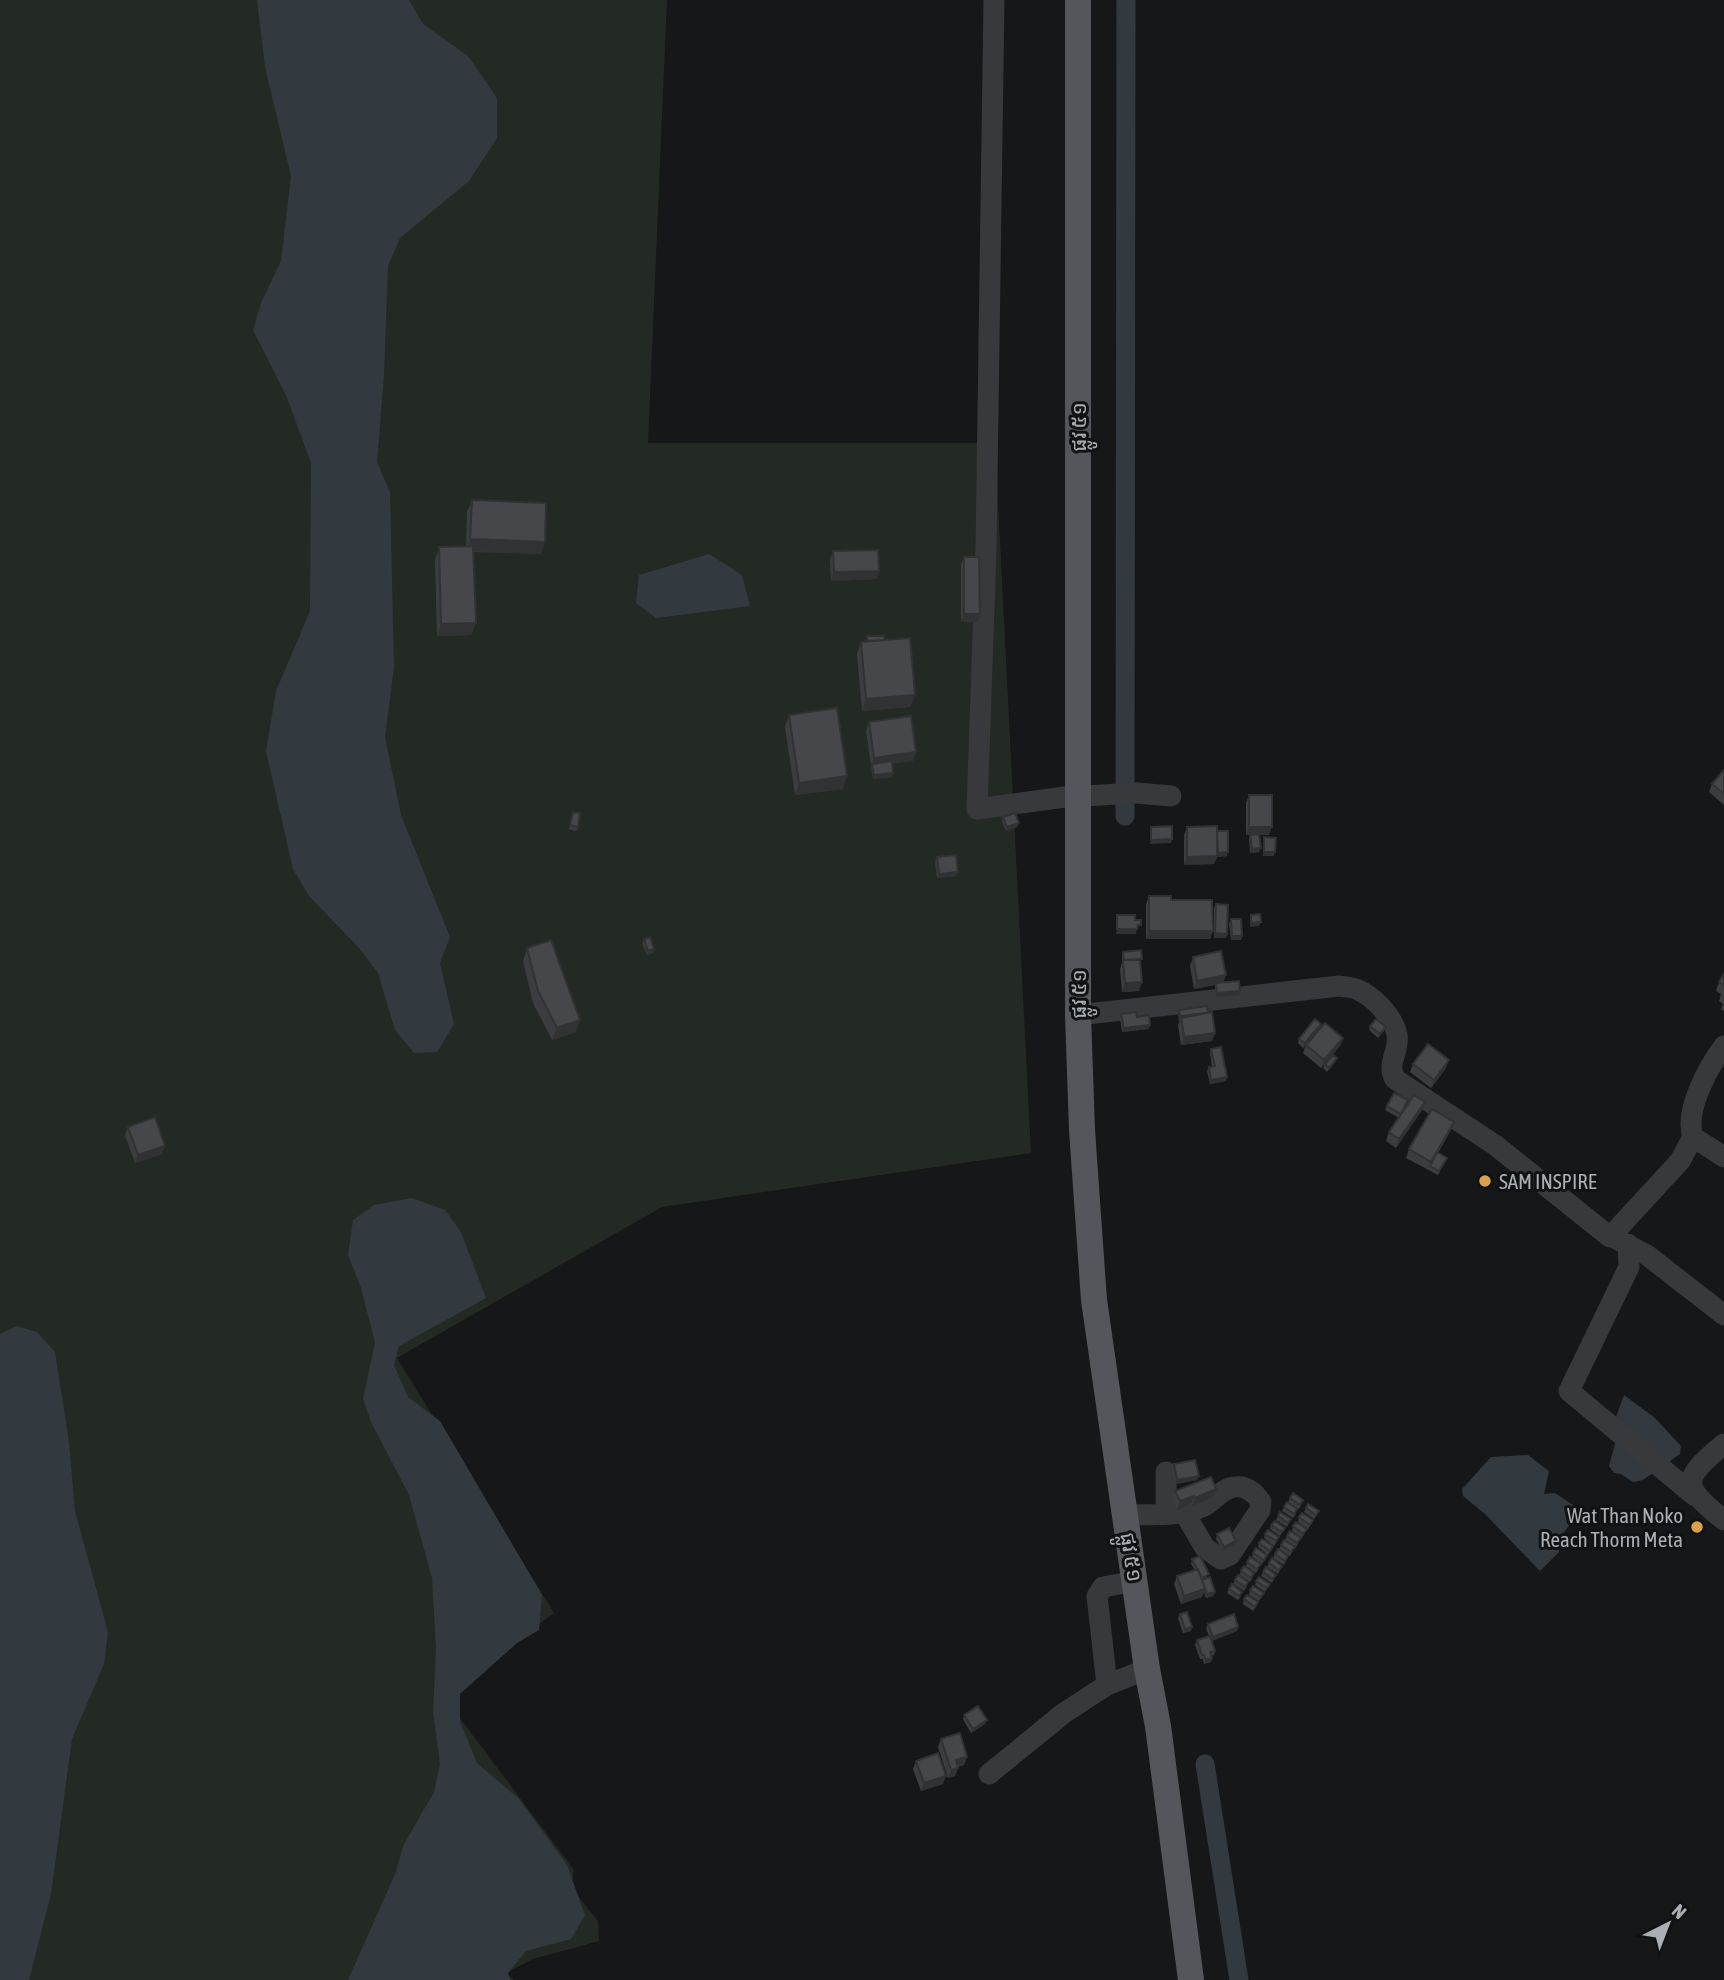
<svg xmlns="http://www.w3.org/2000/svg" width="1724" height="1980" font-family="'Asap Condensed','Noto Sans Khmer',sans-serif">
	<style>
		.green { fill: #232a23 }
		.water { fill: #323a3f }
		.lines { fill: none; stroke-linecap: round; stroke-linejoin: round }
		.canal { stroke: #323a3f; stroke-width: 19 }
		.minor { stroke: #38393c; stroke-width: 21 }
		.major { stroke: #54565b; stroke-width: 26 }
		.wall { fill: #3c3d40 }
		.shaded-wall { fill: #313234 }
		.building { fill: #46474a; stroke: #313234; stroke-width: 2 }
		.poi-dot { fill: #dba04b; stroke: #111213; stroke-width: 2.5 }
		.labels { text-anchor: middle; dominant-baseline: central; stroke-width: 6; stroke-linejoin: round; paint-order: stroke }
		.street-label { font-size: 21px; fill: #aaafb6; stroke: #111213 }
		.poi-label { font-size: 21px; fill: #aaafb6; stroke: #111213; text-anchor: start }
	</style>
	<rect width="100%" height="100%" fill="#161718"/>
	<path class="green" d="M0,0H667L648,443H995L1031,1153L662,1207L397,1358L554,1613L444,1697L574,1870L571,1887L598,1921L599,1941L533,1959L506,1973L514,1980H0Z"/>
	<path class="water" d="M257,0H409L423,24L468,56L497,98V138L469,181L400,238L388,266L384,375L377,462L390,492L394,667L385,737L401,815L450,937L440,963L454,1024L437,1052L414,1053L395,1030L378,973L360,949L309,896L293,869L266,751L276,691L310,611L311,463L286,395L253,330L261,303L281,261L291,176L265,67Z
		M709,554L742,575L750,606L656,618L636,603L639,575Z
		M412,1198L445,1210L461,1232L486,1298L399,1346L394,1365L408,1397L440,1421L542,1595L539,1630L517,1643L460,1694V1722L477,1763L519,1799L567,1865L585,1915L571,1939L526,1951L508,1973L510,1980H348L396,1872L403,1846L434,1792L440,1764L433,1712L436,1648L432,1578L409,1495L371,1422L363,1399L375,1342L361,1288L348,1255L353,1220L374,1205Z
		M17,1326L37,1332L55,1352L69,1442L75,1511L108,1632L104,1664L72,1739L51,1894L29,1980H0V1334Z
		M1624,1395L1655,1418L1681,1446L1680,1454L1643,1480L1633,1482L1621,1474L1614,1473L1609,1466L1618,1433L1616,1417Z
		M1528,1455L1549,1471L1544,1494L1555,1493L1573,1505L1572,1522L1558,1540L1559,1552L1540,1571L1485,1514L1463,1496L1462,1489L1491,1457Z"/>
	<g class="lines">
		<path class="canal" d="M1125,816L1126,0
			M1205,1764L1239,1980"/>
		<path class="minor" d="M994,0L986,549L977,809L1065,797L1137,793L1171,796
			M1078,1015L1339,986C1344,987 1351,987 1356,989C1372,995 1394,1017 1397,1035C1400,1051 1386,1063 1395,1079L1495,1145L1610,1237L1680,1161L1693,1137C1684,1111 1708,1067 1724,1046
			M1693,1137L1724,1157
			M1618,1240L1647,1255L1724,1315
			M1628,1244L1629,1267L1569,1391L1695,1496
			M1724,1444C1681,1479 1681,1486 1724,1520
			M1166,1513V1472
			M1126,1515C1150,1514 1180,1517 1202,1507C1214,1502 1220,1489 1234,1487C1246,1485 1255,1493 1261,1502L1260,1510L1230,1555L1221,1559L1205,1548L1184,1512
			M1107,1685L1097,1596L1103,1587L1136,1581
			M989,1774L1064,1713L1107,1685L1147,1669"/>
		<path class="major" d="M1078,0V1015L1082,1130L1094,1300L1147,1669L1158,1726L1191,1980"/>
	</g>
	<path class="wall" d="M472,500L541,554L473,552L476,623L471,635L437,636L435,560L439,547H466L467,512Z
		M833,551L879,571L876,579L831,581L830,560Z
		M964,557L977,622H961V565Z
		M867,636L884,640L915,695L910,707L862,711L857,654L861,642L865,641Z
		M789,715L843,789L795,795L785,727Z
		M869,722L913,761L892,763L893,773L892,777L873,779L866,730Z
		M1724,770V805L1709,792L1712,784Z
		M1249,795L1269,835H1260L1259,852L1250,853L1249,839L1251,835H1246V803Z
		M573,812L578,827L576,831L569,829Z
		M1003,817L1019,823L1017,827L1006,831L1002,821Z
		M1187,827L1217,833L1227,856L1217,857L1214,864L1184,865V835Z
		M937,857L958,872L956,876L937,878L935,862Z
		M1149,896L1171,900L1210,939H1146V904Z
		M1216,904L1227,934L1226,938H1214V908Z
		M1231,919L1242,936L1241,940H1231L1229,924Z
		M644,939L653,953L647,955L642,943Z
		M527,948L576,1032L552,1040L533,1003L523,961Z
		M1123,952L1141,963L1139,991L1122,992L1120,969L1122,963V956Z
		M1193,957L1226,975L1223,982L1239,995L1215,997V985L1194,989L1190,966Z
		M1724,974V1011L1721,1009L1723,1004L1719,1001L1721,994L1716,991L1719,982Z
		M1179,1010L1208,1013L1215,1033L1212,1041L1181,1045L1178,1025L1180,1021L1179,1022L1178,1014Z
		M1121,1014L1150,1025L1148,1029L1122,1032L1120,1018Z
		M1321,1024L1320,1029L1303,1048L1298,1043L1299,1039Z
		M1370,1026L1386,1027L1384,1031L1378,1038L1369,1030Z
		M1343,1038L1340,1046L1321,1068L1303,1053L1306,1045Z
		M1211,1049L1226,1081L1210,1084L1207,1071L1209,1067H1212L1210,1053Z
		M1335,1062L1327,1072L1323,1068L1325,1064Z
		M1413,1064L1446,1068L1431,1088L1410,1072Z
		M1408,1100L1403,1111L1425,1102L1422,1110L1396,1148L1386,1141L1389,1132L1399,1118L1385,1110L1387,1106Z
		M1454,1122L1451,1130L1438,1153L1445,1162L1438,1175L1406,1158L1409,1149Z
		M128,1127L162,1154L135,1163L125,1135Z
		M1174,1464L1199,1476L1197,1480L1176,1484L1172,1468Z
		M1175,1491L1213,1497L1192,1506L1191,1504L1177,1510L1172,1499Z
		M1290,1498L1303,1500L1299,1509L1288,1502Z
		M1284,1507L1296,1514L1293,1518L1282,1511Z
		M1306,1508L1317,1515L1314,1519L1304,1512Z
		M1278,1516L1291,1519L1287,1527L1276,1520Z
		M1299,1517L1313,1520L1308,1529L1298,1522Z
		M1271,1525L1285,1528L1280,1536L1270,1529Z
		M1293,1526L1307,1529L1302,1538L1292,1531Z
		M1217,1534L1235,1545L1223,1551L1216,1539Z
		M1265,1534L1277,1541L1274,1546L1264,1538Z
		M1287,1536L1301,1538L1296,1547L1285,1540Z
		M1259,1543L1271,1550L1268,1555L1258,1547Z
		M1281,1545L1295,1547L1290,1556L1279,1549Z
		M1253,1553L1265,1559L1262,1564L1252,1557Z
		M1275,1554L1288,1556L1284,1565L1273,1558Z
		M1192,1559L1208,1578L1215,1592L1213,1596L1206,1598L1204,1592L1202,1597L1181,1604L1174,1584L1177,1576L1195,1570L1191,1564Z
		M1247,1562L1259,1568L1256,1573L1246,1566Z
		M1269,1563L1282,1566L1278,1574L1267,1567Z
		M1241,1571L1253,1577L1250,1582L1239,1575Z
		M1263,1572L1274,1579L1272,1583L1261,1576Z
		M1235,1580L1247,1587L1244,1591L1233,1584Z
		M1256,1581L1270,1584L1265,1592L1255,1585Z
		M1229,1589L1241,1596L1238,1600L1227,1593Z
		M1250,1590L1262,1597L1259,1601L1249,1595Z
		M1244,1599L1256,1606L1253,1611L1243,1604Z
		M1180,1614L1191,1631L1183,1633L1178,1618Z
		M1208,1624L1238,1627L1237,1631L1212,1641L1215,1651L1214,1655L1211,1656L1212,1658L1211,1662L1204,1664L1203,1659H1200L1195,1645L1197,1640L1209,1636L1206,1628Z
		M964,1715L987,1720L985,1724L971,1733L963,1719Z
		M941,1739L967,1757L964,1765L958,1767L955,1776L948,1778L938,1747Z
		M916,1761L943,1784L921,1791L913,1769Z"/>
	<path class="shaded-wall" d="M470,539L545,542L541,554L466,551Z
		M879,571L876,579L831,581L834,572Z
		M964,614H980L977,622H961Z
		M476,623L471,635L437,636L441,624Z
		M915,695L910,707L862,711L866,699Z
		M916,752L913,761L873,766L872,764L871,766L874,758Z
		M893,773L892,777L873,779L874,775Z
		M847,776L843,789L795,795L799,783Z
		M1019,823L1017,827L1006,831L1007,827Z
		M1249,827H1272L1269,835H1246Z
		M1172,839L1171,843L1150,844L1151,840Z
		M1261,848L1259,852L1250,853L1252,849Z
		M1228,852L1227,856L1217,857L1214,864L1184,865L1187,857Z
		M1264,852H1275L1274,856H1262Z
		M958,872L956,876L937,878L939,874Z
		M1261,922L1259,926L1250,927L1251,923Z
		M1117,929H1137L1136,934H1116Z
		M1149,931H1213L1210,939H1146Z
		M1215,933L1227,934L1226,938H1214Z
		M1232,936H1242L1241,940H1231Z
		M654,949L653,953L647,955L648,951Z
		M1226,975L1223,983L1194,989L1197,981Z
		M1142,982L1139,991L1122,992L1125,983Z
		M1240,991L1239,995L1215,997L1217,993Z
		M580,1020L576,1032L552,1040L557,1028Z
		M1321,1024L1320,1029L1303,1048L1305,1043Z
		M1150,1025L1148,1029L1122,1032L1124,1028Z
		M1215,1033L1212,1041L1181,1045L1184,1037Z
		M1343,1038L1340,1046L1321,1068L1324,1060Z
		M1449,1060L1446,1068L1431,1088L1434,1080Z
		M1227,1077L1226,1081L1210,1084L1211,1080Z
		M1425,1102L1422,1110L1396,1148L1399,1139Z
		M1454,1122L1451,1130L1430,1166L1431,1162Z
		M165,1146L162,1154L135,1163L138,1155Z
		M1199,1476L1197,1480L1176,1484L1177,1480Z
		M1216,1489L1213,1497L1192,1506L1195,1498Z
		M1194,1496L1191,1504L1177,1510L1180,1501Z
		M1236,1541L1235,1545L1223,1551L1224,1547Z
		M1205,1589L1202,1597L1181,1604L1184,1596Z
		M1215,1592L1213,1596L1206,1598L1207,1594Z
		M1192,1627L1191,1631L1183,1633L1185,1629Z
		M1238,1627L1237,1631L1211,1641L1213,1637Z
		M1212,1658L1211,1662L1204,1664L1206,1660Z
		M987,1720L985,1724L971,1733L973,1729Z
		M967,1757L964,1765L953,1768L956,1760Z
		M958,1768L955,1776L948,1778L951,1770Z
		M946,1776L943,1784L921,1791L924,1783Z"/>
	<path class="building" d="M472,500L546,503L545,542L470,539Z
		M473,546L476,623L441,624L439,547Z
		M878,550L879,571L834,572L833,551Z
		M964,557H979L980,614H964Z
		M867,636H884V640L867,641Z
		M910,638L915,695L866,699L861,642Z
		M837,708L847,776L799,783L789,715Z
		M911,716L916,752L874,758L869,722Z
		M892,761L893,773L874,775L872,764Z
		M1724,770V794L1712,784Z
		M1249,795H1272V827H1249Z
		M573,812L580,813L578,827L570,825Z
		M1015,813L1019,823L1007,827L1003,817Z
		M1172,826V839L1151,840V827Z
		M1217,826V856L1187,857V827Z
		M1217,831H1228V852L1218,853Z
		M1259,834L1261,848L1252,849L1250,835Z
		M1264,837L1276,838L1275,852H1264Z
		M956,855L958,872L939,874L937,857Z
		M1149,896H1171V900H1212L1213,931H1149Z
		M1216,904L1228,905L1227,934L1215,933Z
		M1260,914L1261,922L1251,923V915Z
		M1117,915H1135V920H1141V925H1138L1137,929H1117Z
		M1231,919H1241L1242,936H1232Z
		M650,937L654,949L648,951L644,939Z
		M551,940L580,1020L557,1028L538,991L527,948Z
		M1141,950L1142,959L1124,960L1123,952Z
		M1221,951L1226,975L1197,981L1193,957Z
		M1123,960H1140L1142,982L1125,983Z
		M1724,974V986L1719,982Z
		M1239,981L1240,991L1217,993L1216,983Z
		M1207,1006L1208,1013L1180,1018L1179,1010Z
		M1136,1012L1137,1017L1149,1015L1150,1025L1124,1028L1121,1014Z
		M1212,1012L1215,1033L1184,1037L1181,1016Z
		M1315,1019L1321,1024L1305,1043L1299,1039Z
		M1376,1019L1386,1027L1380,1034L1370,1026Z
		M1325,1023L1343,1038L1324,1060L1306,1045Z
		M1428,1044L1449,1060L1434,1080L1413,1064Z
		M1221,1047L1227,1077L1211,1080L1209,1067L1215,1066L1211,1049Z
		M1333,1055L1337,1058L1329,1068L1325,1064Z
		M1394,1093L1408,1100L1401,1114L1387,1106Z
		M1414,1095L1425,1102L1399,1139L1389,1132Z
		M1432,1109L1454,1122L1431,1162L1409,1149Z
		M155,1117L165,1146L138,1155L128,1127Z
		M1437,1152L1447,1158L1439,1171L1430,1166Z
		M1195,1460L1199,1476L1177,1480L1174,1464Z
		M1211,1477L1216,1489L1195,1498L1194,1496L1180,1501L1175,1491Z
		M1293,1493L1303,1500L1300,1505L1290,1498Z
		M1287,1502L1297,1509L1294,1514L1284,1507Z
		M1308,1504L1319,1511L1316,1515L1306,1508Z
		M1280,1512L1291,1519L1288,1523L1278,1516Z
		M1302,1513L1313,1520L1310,1525L1299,1517Z
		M1275,1521L1285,1528L1282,1532L1271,1525Z
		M1296,1522L1307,1529L1303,1534L1293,1526Z
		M1229,1528L1236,1541L1224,1547L1217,1534Z
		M1268,1530L1279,1537L1276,1541L1265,1534Z
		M1290,1531L1301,1538L1297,1543L1287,1536Z
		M1262,1539L1273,1546L1270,1551L1259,1543Z
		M1284,1540L1295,1547L1291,1552L1281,1545Z
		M1256,1548L1267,1555L1264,1560L1253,1553Z
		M1278,1549L1288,1556L1285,1561L1275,1554Z
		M1200,1556L1209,1574L1202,1578L1192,1559Z
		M1250,1557L1261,1564L1257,1569L1247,1562Z
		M1272,1558L1282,1566L1279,1570L1269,1563Z
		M1244,1566L1254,1573L1251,1578L1241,1571Z
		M1266,1567L1276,1575L1273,1579L1263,1572Z
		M1198,1569L1205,1589L1184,1596L1177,1576Z
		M1238,1575L1248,1582L1245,1587L1235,1580Z
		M1210,1577L1215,1592L1207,1594L1202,1580Z
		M1259,1577L1270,1584L1267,1588L1256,1581Z
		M1232,1584L1242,1592L1239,1596L1229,1589Z
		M1253,1586L1264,1593L1261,1597L1250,1590Z
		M1247,1595L1258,1602L1255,1607L1244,1599Z
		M1187,1612L1192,1627L1185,1629L1180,1614Z
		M1234,1614L1238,1627L1213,1637L1208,1624Z
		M1210,1636L1215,1651L1210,1652L1212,1658L1206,1660L1204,1655H1202L1197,1640Z
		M978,1706L987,1720L973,1729L964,1715Z
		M960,1733L967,1757L956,1760L958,1768L951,1770L941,1739Z
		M938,1753L946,1776L924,1783L916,1761Z"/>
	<g class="poi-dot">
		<circle cx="1485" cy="1181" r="7"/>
		<circle cx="1697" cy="1527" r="7"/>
	</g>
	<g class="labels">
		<g class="street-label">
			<text transform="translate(1078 427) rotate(-90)">ផ្លូវ ៥១</text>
			<text transform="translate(1078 994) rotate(-90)">ផ្លូវ ៥១</text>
			<text transform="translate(1132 1557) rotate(81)">ផ្លូវ ៥១</text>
		</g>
		<g class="poi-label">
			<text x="1499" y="1181">SAM INSPIRE</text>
			<text x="1683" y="1515" text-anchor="end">Wat Than Noko<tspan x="1683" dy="24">Reach Thorm Meta</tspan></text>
		</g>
	</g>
	<g transform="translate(1668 1924) rotate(42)" stroke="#111213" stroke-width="5" paint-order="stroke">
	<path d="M0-5L12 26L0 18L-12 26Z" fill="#aaafb6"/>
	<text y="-10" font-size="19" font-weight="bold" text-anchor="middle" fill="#aaafb6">N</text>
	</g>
</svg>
